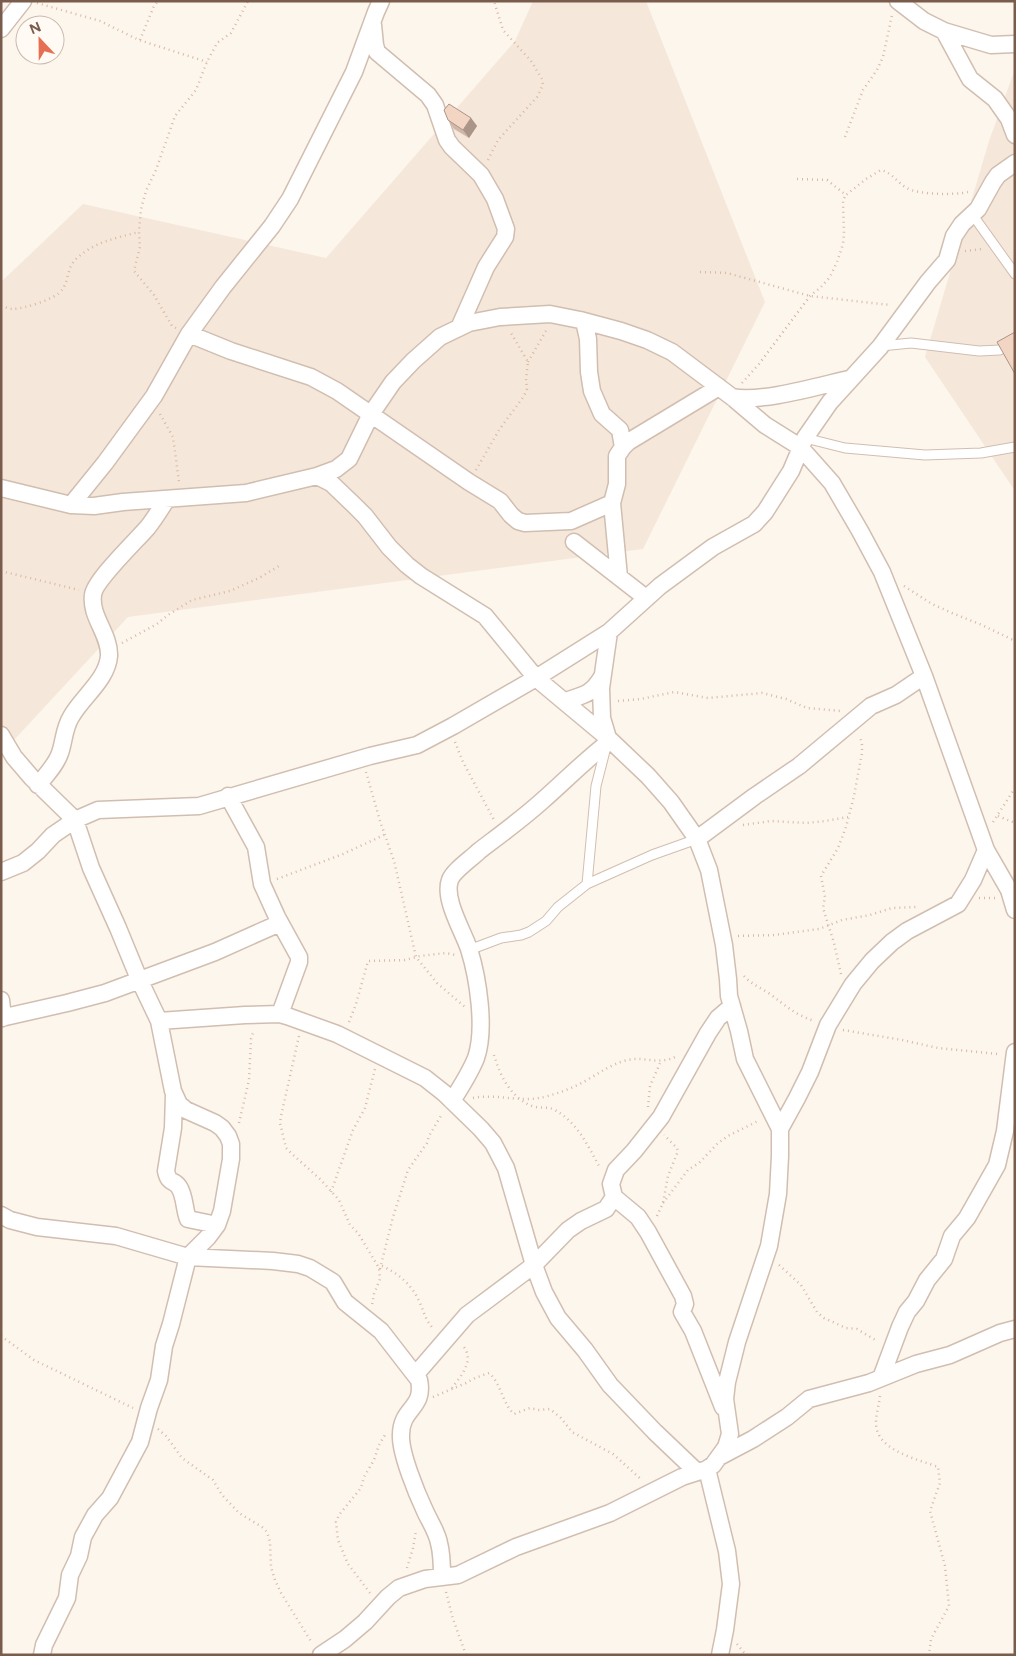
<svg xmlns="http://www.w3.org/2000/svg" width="1016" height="1656" font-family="Figtree,sans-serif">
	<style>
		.residential { fill: #f5e8da }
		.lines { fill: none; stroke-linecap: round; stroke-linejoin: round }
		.lane-casing { stroke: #d1beb0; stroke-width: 11 }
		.street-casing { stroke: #d1beb0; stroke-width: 19 }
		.path { stroke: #d9b8a5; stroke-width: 2.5; stroke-dasharray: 1 4; stroke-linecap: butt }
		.lane { stroke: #fff; stroke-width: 9 }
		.street { stroke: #fff; stroke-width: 16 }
		.wall { fill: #d1b7a8 }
		.shaded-wall { fill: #aa9588 }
		.building { fill: #f3d5c3; stroke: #aa9588 }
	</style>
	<rect width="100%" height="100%" fill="#fdf6ec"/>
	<path class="residential" d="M533,1H646L765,302L643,549L128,617L1,754V282L83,204L326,258L515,41Z
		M1015,69V491L925,357L989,141Z"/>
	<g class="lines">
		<g class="lane-casing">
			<path id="lane" d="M972,214L1015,274
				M881,346L911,343L979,351L1000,350
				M805,438L845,448L925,455L981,453L1015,447
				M587,884L596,786L606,747
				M469,950L501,938L521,935L529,932L546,921L558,907L587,884L652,855L697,839"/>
		</g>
		<g class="street-casing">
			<path id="street" d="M898,1L924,21L944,31L991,45L1015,44
				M373,25L375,45L377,52L428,95L435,105L447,140L452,147L481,175L495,199L506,229L505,237L486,267L459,328
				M1,29L23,1
				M944,31L970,79L995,99L1009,119L1015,135
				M584,321L588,339L589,372L592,391L602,414L620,430L623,447
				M189,334L231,351L311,377L337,391L469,482L500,501L511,515L518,521L525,523L571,521L612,503
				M732,397C761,403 818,386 849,379
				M317,476L331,483L355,506L365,516L389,547L407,565L421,576L485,616L536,678L608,738L648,776L671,802L697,839L709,870L724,945L728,979L729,996L739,1031L745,1059L780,1129V1156L778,1194L769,1246L737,1342L727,1382L725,1399L730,1434L726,1447L713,1465L707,1469L682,1477L610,1513L516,1547L458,1575L425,1579L399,1588L388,1597L365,1622L345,1639L321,1655
				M1,488L71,505L94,506L123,502L246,493L317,476L336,469L349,459L371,414L393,382L413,361L440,337L469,323L500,317L550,314L580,320L621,331L647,340L672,352L732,397L765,425L800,447L832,483L860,531L882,572L924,676L986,850L1009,890L1015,910
				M71,505L105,463L154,396L189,334L223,287L272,226L290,199L354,72L376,12L381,1
				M574,542L646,598
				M619,577L612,503L617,484V456L623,447L628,442L719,387
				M565,701C584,695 591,695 602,677
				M1,735L14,757L32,778L75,820L91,868L118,928L139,979L159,1021L173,1091L179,1104L186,1110L215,1123L222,1128L228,1136L231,1144V1159L222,1211L217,1225L208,1237L188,1257L171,1324L164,1346L159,1380L149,1408L140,1442L110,1498L95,1515L83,1537L79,1556L70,1575L67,1598L44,1645L42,1655
				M608,738L602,718L601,688L609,632
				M38,785C46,775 56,765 60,753C64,742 64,728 71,717C82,697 107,680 109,656C110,634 90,617 93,595C94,581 137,540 148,527C155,518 161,508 167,499
				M228,796L256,847L262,884L277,917L299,957V962L280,1014
				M697,839L755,796L799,766L871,706L896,695L924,676
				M1,872L23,863L38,851L53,835L75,820L98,810L199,806L370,756L417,745L453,726L536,678L609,632L660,586L713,547L754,524L765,512L791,471L805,438L830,402L880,347L928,282L947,260L954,236L962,224L978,209L993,182L998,175L1015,163
				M1,1000L3,1018
				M1,1018L67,1003L105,993L215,952L280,923
				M159,1021L245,1015L280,1014L287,1016L337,1034L425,1078L444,1093L481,1129L493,1143L506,1168L534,1265L544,1292L558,1318L585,1350L610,1385L655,1432L697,1472
				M174,1094L173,1128L166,1171C169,1185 174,1179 179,1187C185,1196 184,1209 188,1219L217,1225
				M452,1101C461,1087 470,1073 476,1058C486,1029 478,978 469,949C463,931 443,899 450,880C453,871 472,858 479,851C500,835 522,819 542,801C565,781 585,760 610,741
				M780,1129L797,1098L810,1072L828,1025L853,984L872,961L892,942L907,931L958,904L973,880L986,850
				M1,1215L10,1220L37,1227L116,1236L188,1257L273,1261L298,1264L310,1268L333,1282L345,1302L381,1331L419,1380C425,1409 401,1407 401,1435C400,1453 417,1494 425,1511C430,1522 437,1532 439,1543C442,1554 442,1566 442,1577
				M416,1374L467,1315L534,1265L568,1230L581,1221L606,1209L614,1197
				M881,1378L900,1327L907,1312L916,1301L927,1280L944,1259L952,1236L967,1218L997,1165L1005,1131L1015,1052
				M723,1407L693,1331L682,1312L685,1304L683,1296L648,1232L638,1217L614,1197L611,1184L616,1170L634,1151L661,1117L708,1033L718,1018L732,1006
				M719,1457L753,1439L787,1417L809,1399L869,1383L916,1364L950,1355L1000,1333L1015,1329
				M707,1469L727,1551L731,1584L725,1630L720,1655"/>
		</g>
		<path class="path" d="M37,3L100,21L139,40L207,62
			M140,40L154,6L158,1
			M845,137L863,90L877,70L883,57L892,15
			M488,160L498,140L537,97L543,85L542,79L531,61L503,30L494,1
			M797,179L827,180L846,195L866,179L881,170C893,173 897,183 907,188C918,195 956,195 968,192
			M965,251L982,249
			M700,272L727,273L810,296L890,305
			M1,306C5,307 9,309 13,309C23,309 56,299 62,290C69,281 67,267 76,259C94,242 116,238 139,232
			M176,328L172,326L154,295L134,271L140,247L139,232L141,209L146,191L156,170L175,116L196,90L206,64L217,43L231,33L248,1
			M528,362L547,329
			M742,383L759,364L810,296L821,287L830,277L837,262L843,244L844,234L843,200L846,195
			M160,414L173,437L179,482
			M476,470L499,430L524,396L527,389L526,379L528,362L511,333
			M1,571L79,590
			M904,586L932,604L952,613L982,625L1015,641
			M122,643L157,624L168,615L192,600L230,591L259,578L279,566
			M618,701L641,699L674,692L708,698L762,693L786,699L807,708L841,711
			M455,742L462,760L494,820
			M366,772L380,821L394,861L416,957L437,983L465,1007
			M998,816L1015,823
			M993,822L1015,788
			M743,825L771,821L807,823L825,821L848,817
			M277,879L343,854L384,835
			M979,898H995
			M738,936L774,935L819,929L842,920L870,915L892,908L916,907
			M841,974L834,943L823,908L825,897L821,876L838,848L846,827L854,796L862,753V745L860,736
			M744,976C751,984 761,988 770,994C786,1006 794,1014 814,1021
			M349,1022L356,1004L368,961L405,960L420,956L446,953L455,955
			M843,1030L902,1040L938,1048L998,1054
			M299,1036L281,1116L280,1123L286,1148L291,1153L321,1180L339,1200L350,1225L358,1233L379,1268L380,1279L374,1294L372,1305
			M494,1055C500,1076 511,1098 532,1106C540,1109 548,1106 555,1110C578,1123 588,1146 600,1168
			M473,1098C499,1093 521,1104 548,1096C562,1092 575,1087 587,1080C601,1072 613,1063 628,1060C645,1056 658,1066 677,1056
			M648,1107L650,1086L661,1061
			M239,1123L249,1080L251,1039L254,1030
			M331,1192L353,1130L365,1108L375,1069
			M663,1203L688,1170L699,1163L718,1143L728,1136L760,1120
			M657,1216L663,1203L668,1176L678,1151L677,1148L664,1135
			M779,1265L801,1285L817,1312L824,1318L846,1328L857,1329L877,1341
			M382,1266C398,1273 412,1285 419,1301C424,1311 425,1321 434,1329
			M380,1269L393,1217L408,1170L427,1143L429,1136L442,1114
			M1,1336L34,1360L133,1408
			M452,1388C461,1376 476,1359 462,1345
			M880,1396C879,1405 876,1414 876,1423C876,1451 918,1459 938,1467L940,1483L930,1511L945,1566L949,1606L931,1639L929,1655
			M433,1397L466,1383L475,1378L489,1373C501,1383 502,1403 514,1414L530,1408L539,1410L550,1409L561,1418L572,1432L613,1454L642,1480
			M158,1429L166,1436L182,1458L213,1480L222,1495L239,1513L262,1527L267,1532L270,1542L271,1567L275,1580L281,1593L312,1643
			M407,1568L413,1548L416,1530
			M446,1592L453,1619L466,1655
			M370,1593L348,1564L338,1540L336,1522L339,1515L361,1488L364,1477L374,1460L379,1445L385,1435
			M737,1644L746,1655
			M1010,1655L1015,1654"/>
		<use href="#lane" class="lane"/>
		<use href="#street" class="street"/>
	</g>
	<path class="wall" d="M471,118L477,126L469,138L454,129L448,120Z"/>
	<path class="shaded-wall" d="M471,118L477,126L469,138L463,130Z"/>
	<path class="building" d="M449,104L471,118L463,130L448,120L444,110Z
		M1015,332V374L997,342Z"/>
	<rect width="1016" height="1656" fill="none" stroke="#7a5c4d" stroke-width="5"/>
	<g transform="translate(40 40) rotate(338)"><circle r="24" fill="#fffaf3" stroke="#cabbb1"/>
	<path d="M0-4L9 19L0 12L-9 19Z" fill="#e76f51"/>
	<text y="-8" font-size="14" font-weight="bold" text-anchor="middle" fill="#7a5c4d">N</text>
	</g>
</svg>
